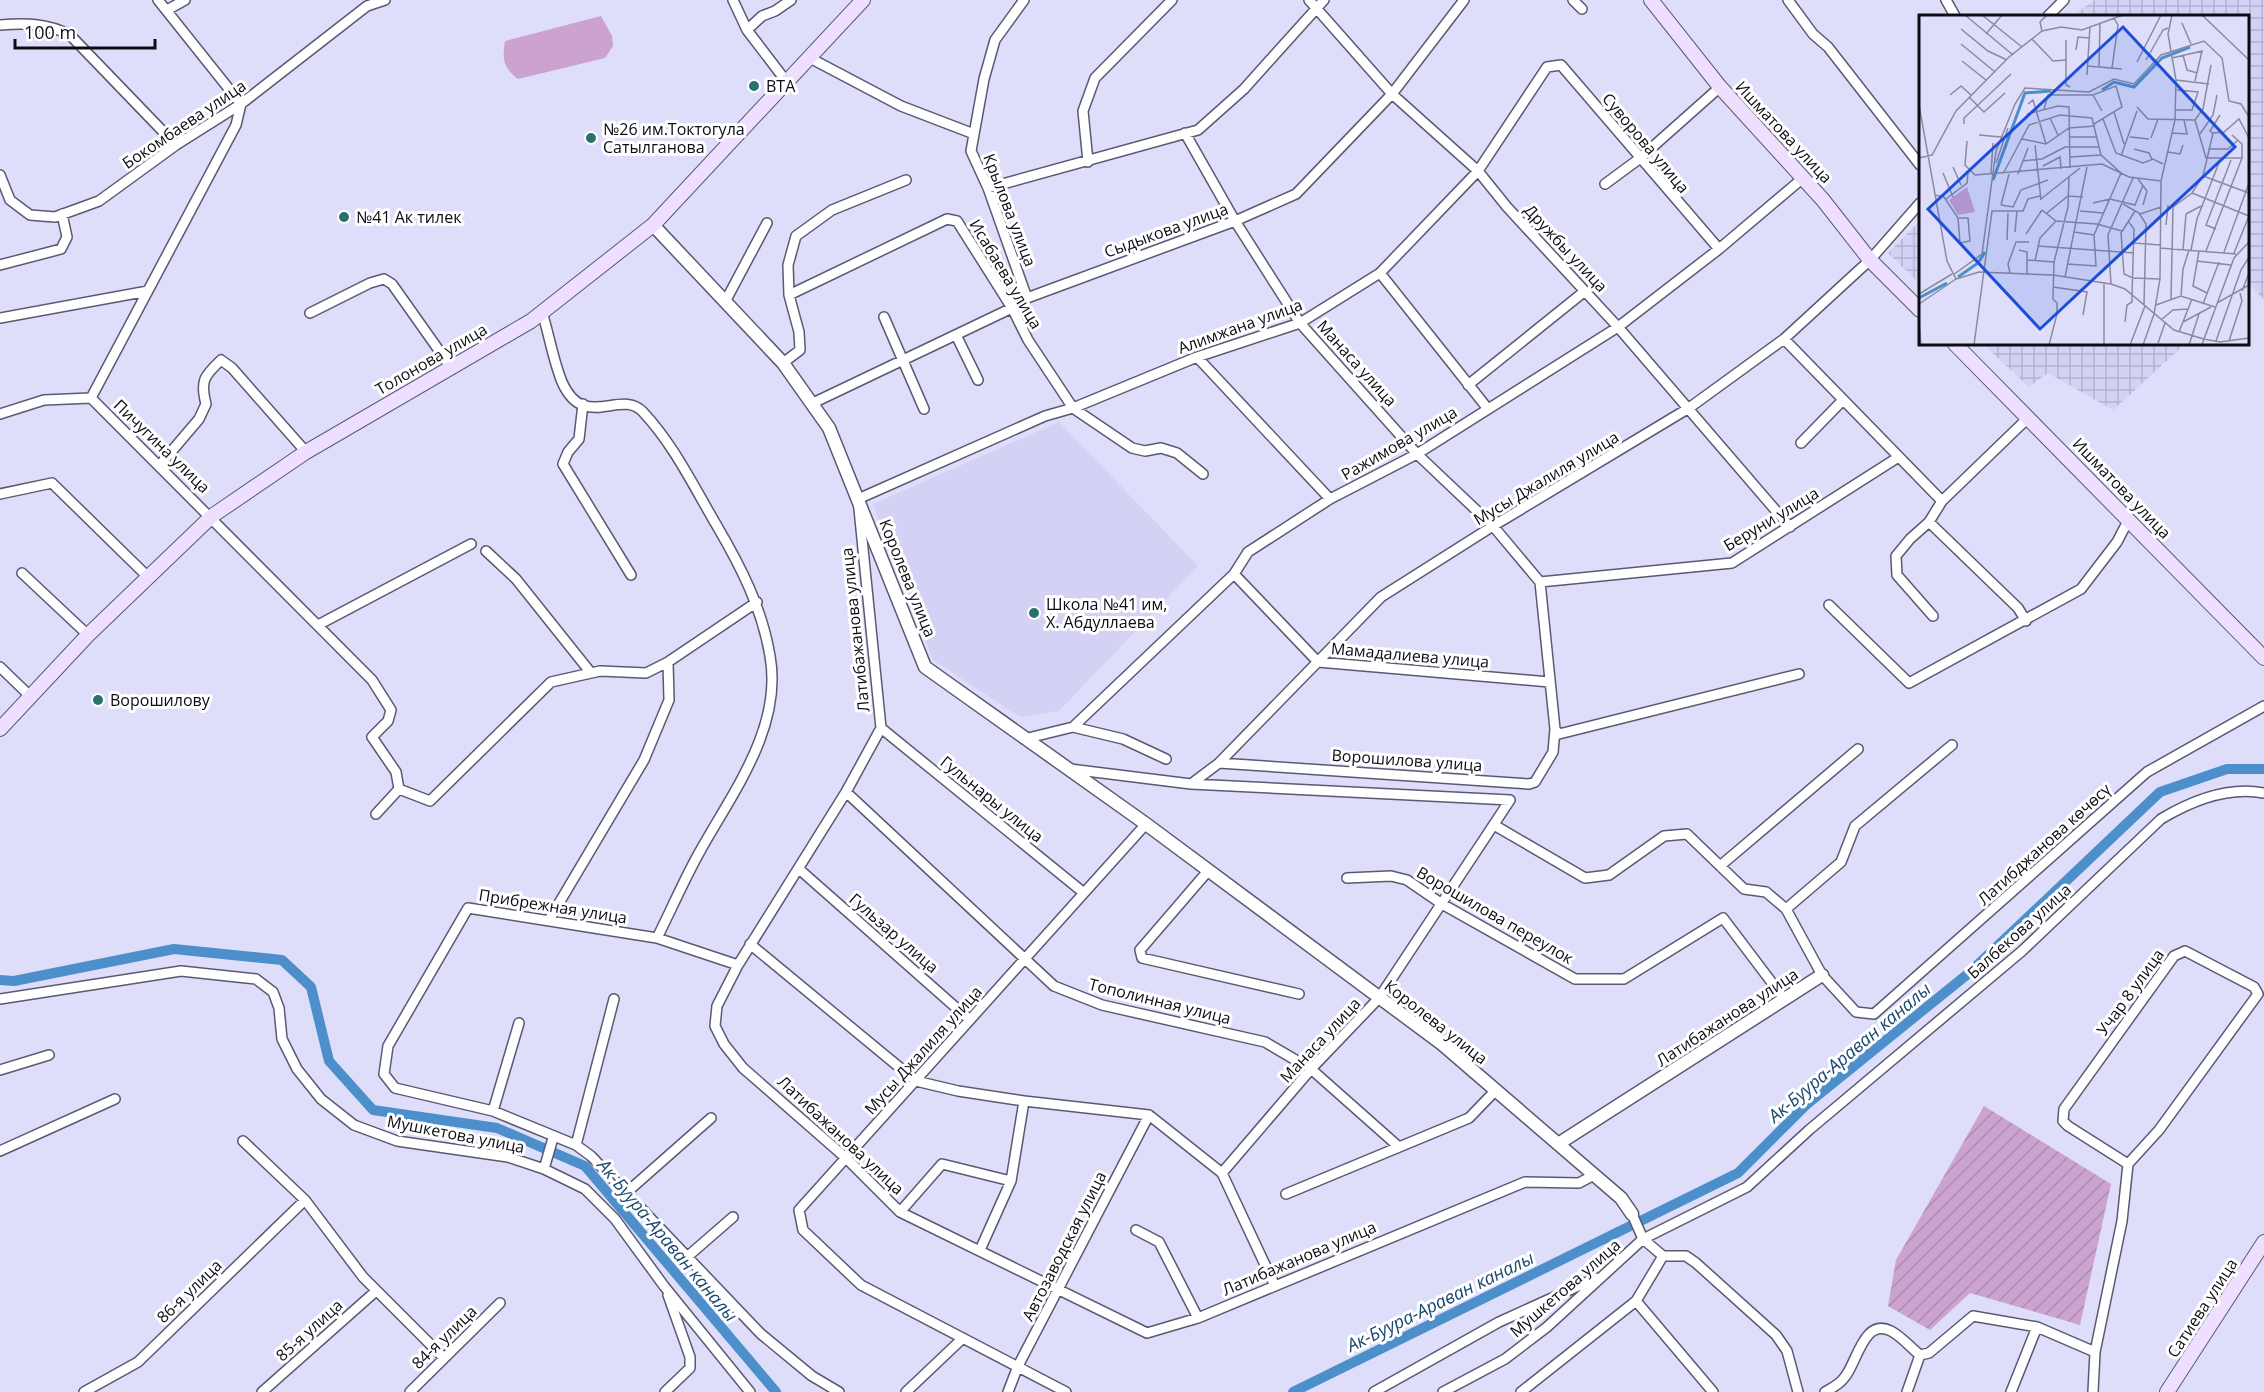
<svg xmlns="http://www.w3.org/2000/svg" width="2264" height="1392" font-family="'Open Sans',sans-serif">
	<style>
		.built { fill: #d3d2f5 }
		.industrial { fill: url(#industrial-grid) }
		.garden { fill: url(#garden-furrows) }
		.pitch { fill: #cba3ce }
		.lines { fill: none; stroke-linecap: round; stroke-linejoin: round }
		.canal { stroke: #4d8fcb; stroke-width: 10 }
		.minor-casing { stroke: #5a5972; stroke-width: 12 }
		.tertiary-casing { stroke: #5a5972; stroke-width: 15 }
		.secondary-casing { stroke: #5a5972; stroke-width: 16 }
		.minor { stroke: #fff; stroke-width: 9 }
		.tertiary { stroke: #fff; stroke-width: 12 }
		.secondary { stroke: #eedffe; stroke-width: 14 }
		.poi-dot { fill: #27716f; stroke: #fff; stroke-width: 2 }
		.labels { text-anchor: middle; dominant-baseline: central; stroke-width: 6; stroke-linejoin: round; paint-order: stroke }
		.poi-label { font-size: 16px; fill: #0d0c15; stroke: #fff; text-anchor: start }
		.street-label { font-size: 16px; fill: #0d0c15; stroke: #fff }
		.water-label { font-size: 18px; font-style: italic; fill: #194871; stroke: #fff }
		.inset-river { fill: none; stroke: #4d8fcb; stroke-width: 3 }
		.inset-road { fill: none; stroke: #8a8a9e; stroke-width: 1.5 }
		.view { fill: #1d4ed8; fill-opacity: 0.15; stroke: #1d4ed8; stroke-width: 3 }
		.inset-edge { fill: none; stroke: #0d0c15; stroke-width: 3 }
	</style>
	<defs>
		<pattern id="industrial-grid" width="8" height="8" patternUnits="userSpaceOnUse" patternTransform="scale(1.5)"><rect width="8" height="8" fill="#d3d2f5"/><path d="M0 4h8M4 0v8" fill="none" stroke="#b4b3d1"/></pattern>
		<pattern id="garden-furrows" width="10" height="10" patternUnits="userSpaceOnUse" patternTransform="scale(1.5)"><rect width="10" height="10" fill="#cba3ce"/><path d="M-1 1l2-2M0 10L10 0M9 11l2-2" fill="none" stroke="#ad8bb0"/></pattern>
	</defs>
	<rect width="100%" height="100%" fill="#dedefa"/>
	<path class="built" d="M1059,422L1198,566L1059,711L1020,717L933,660L873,504Z"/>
	<path class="industrial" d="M2094,0H2264V300L2250,285L2248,287V16H2073Z
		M1920,221V284L1888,253Z
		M1983,344H2185L2113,410L2048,373L2029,387Z"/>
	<path class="garden" d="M1984,1106L2111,1184L2080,1325L1970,1293L1930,1330L1888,1306L1896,1260Z"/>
	<path class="pitch" d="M601,16L612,36L613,46L605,58L518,79C503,67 502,59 505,41Z"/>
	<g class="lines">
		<path class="canal" d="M0,980L14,981L174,949L282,960L311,987L329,1061L373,1110L497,1128L585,1166L776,1392
			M1293,1392L1738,1173L1807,1104L1969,973L2160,792L2227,769H2264"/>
		<g class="minor-casing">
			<path id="minor" d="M733,0L747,30L786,81
				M1024,0L995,40L984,79L971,151L988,188L1027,298
				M1309,0L1392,94L1478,171L1507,207L1618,327L1790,527
				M1573,0L1582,9
				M1788,0L1813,34L1828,47L1920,165
				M1946,0L1955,16
				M167,10L185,0
				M2048,16L2064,0
				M0,25C25,23 47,23 70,35L176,145
				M747,30L762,16L775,11L791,0
				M808,57L901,106L974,134
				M1185,133L1235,221L1300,323L1417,454L1493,526L1540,582L1555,729L1553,752L1535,782L1529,784L1219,763
				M1088,162L1083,111L1095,78L1172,0
				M0,175L10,200L30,215L55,217L99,201L176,145L241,104L367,6L385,0
				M1605,184L1639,159L1720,87
				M988,188L1198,130L1244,89L1324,0
				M0,265L61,249L67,237L62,214
				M1380,273L1488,409
				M789,295L947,219L957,221L1012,308L1028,340L1073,408L1132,448L1145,451L1161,448L1177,453L1203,474
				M725,302L767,223
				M542,312C549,334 553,360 562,382C584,432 621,388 643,412C674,445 694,487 717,526C741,567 762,608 770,656C783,728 732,793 699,853C684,880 671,910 657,938
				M310,313L370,283L384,279L392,284L450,366
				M884,317L924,409
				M0,318L148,291
				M956,335L978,380
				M1784,339L1942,501
				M1197,357L1330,499
				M783,363L800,350L799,332L789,295L788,265L796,236L832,210L906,180
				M1468,385L1585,291
				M91,398L372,680L391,710L388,721L372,737L396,772L399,789L376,814
				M91,398L236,125L241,104L158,0
				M813,403L1012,308L1027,298L1235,221L1296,194L1392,94L1464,0
				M583,404L579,439L568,452L563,464L631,575
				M0,414L44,400L91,398
				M1801,443L1843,400
				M159,466L199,419L206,404C200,381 204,376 221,360L232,368L306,452
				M0,494L52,483L148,577
				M1929,522L2018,608L2026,621
				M486,551L516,579L591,673
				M22,573L88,635
				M1234,574L1318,662L1549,682
				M1540,582L1732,563L1897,458
				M1829,605L1909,683L2081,589L2117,542L2129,519
				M1933,616L1897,575L1896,556L1910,539L1929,522L1942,501L2029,417
				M318,625L471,544
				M0,667L30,696
				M1073,727L1123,739L1166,759
				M881,728L1084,893
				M1555,729L1559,734L1799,674
				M1024,739L1073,727L1234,574L1248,552L1330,499L1417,454L1618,327L1719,249L1803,178
				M1070,769L1191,784L1510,800
				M1191,784L1219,763L1381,597L1493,526L1689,408L1784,339L1870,260L1920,203
				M399,789L430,801L551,682L600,671L646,673L668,662L757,602
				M846,792L1054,986L1102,1005L1265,1042L1311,1069L1399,1147
				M1494,825L1585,878L1609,875L1664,836L1687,834L1744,889L1766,892L1786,909L1822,975L1856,1012L1874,1014L2147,772L2264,706
				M1720,866L1858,749
				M799,869L970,1020
				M1208,871L1140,950L1142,958L1299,994
				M1347,878L1391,876L1407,880L1442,904L1575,979H1624L1723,918L1785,1000
				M1786,909L1841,862L1855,826L1952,745
				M549,920L644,760L669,700L668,662
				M750,944L916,1081L958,1091L1024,1101L1149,1115L1222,1173L1275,1286
				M738,965L657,938L468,908L388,1046L384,1074L395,1088L493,1111L576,1145L591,1156L761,1334L812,1376L839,1392
				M0,999L181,971L256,979L273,992L279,1008L282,1039L297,1069L321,1099L354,1125L397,1141L508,1157L544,1169L585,1189L615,1219L664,1286L750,1392
				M0,1070L49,1055
				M493,1111L519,1023
				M243,1141L305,1200L363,1277L444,1358
				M576,1145L614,999
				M0,1151L115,1099
				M544,1169L553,1138
				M1222,1173L1311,1069L1379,998L1510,800
				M1594,1175L1579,1183L1525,1182L1198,1318L1147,1333L900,1212L846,1158L743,1068L724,1044L715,1026L717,1006L738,965L846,792L881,728L858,499L1045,416L1073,408L1197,357L1300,323L1380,273L1478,171L1547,67L1561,65L1719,249
				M626,1193L711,1118
				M1286,1194L1469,1118L1496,1090
				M900,1212L942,1164L1011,1181
				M1632,1214L1643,1239L1663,1256H1686L1696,1263L1776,1335L1787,1351L1798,1392
				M1136,1230L1159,1242L1198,1318
				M980,1250L1011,1181L1024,1101
				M687,1257L733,1217
				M1636,1301L1713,1392
				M84,1392L138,1362L305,1200
				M262,1392L376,1291
				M410,1392L500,1303
				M665,1392L690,1368V1357L668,1295
				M906,1392L963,1338
				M1008,1392L1018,1366L1149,1115
				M1066,1392L861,1285L803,1230L799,1210L1146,824
				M1374,1392L1499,1322L1596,1278
				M1443,1392L1505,1359L1547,1327L1643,1239L1747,1187L1809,1130L2022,951L2161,819C2191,801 2228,786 2264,793
				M1521,1392L1636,1301L1663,1256
				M1825,1392C1832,1388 1840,1384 1844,1378C1857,1364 1863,1317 1891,1331C1901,1336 1911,1348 1920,1355L1929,1353L1973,1316L2037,1327L2095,1352
				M1907,1392L1920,1355
				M2011,1392L2037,1327
				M2093,1392L2095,1352L2122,1221L2128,1164L2159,1130L2258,994L2254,987L2185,951L2174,956L2064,1109L2063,1121L2068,1126L2128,1164"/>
		</g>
		<g class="tertiary-casing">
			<path id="tertiary" d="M653,225L783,363L829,428L925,667L1146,824L1442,1044L1621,1198L1632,1214
				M1558,1144L1822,975"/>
		</g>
		<g class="secondary-casing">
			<path id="secondary" d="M1651,0L1720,87L1823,200L1870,260L1920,310
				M1955,344L2264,658
				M0,729L88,635L212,516L306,452L531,321L653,225L863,0
				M2167,1392L2264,1242"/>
		</g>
		<use href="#minor" class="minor"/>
		<use href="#tertiary" class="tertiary"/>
		<use href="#secondary" class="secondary"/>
	</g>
	<g class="poi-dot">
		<circle cx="754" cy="86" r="6"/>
		<circle cx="591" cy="138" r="6"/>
		<circle cx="344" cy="217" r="6"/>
		<circle cx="1034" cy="613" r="6"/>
		<circle cx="98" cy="700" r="6"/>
	</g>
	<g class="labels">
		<g class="poi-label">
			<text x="766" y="86">BTA</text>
			<text x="603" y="129">№26 им.Токтогула<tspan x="603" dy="18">Сатылганова</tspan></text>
			<text x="356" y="217">№41 Ак тилек</text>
			<text x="1046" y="604">Школа №41 им,<tspan x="1046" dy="18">Х. Абдуллаева</tspan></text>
			<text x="110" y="700">Ворошилову</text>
		</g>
		<g class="street-label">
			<text transform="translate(184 124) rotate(-34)">Бокомбаева улица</text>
			<text transform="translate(1784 132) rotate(47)">Ишматова улица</text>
			<text transform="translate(1646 143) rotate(50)">Суворова улица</text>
			<text transform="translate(1010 210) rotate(69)">Крылова улица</text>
			<text transform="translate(1166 230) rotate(-20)">Сыдыкова улица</text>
			<text transform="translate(1566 248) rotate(47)">Дружбы улица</text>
			<text transform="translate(1006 274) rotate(59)">Исабаева улица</text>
			<text transform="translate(1240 326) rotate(-20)">Алимжана улица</text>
			<text transform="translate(431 359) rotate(-30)">Толонова улица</text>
			<text transform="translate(1357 363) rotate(48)">Манаса улица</text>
			<text transform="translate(1399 443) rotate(-30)">Ражимова улица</text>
			<text transform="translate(162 446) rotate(44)">Пичугина улица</text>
			<text transform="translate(1546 478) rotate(-31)">Мусы Джалиля улица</text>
			<text transform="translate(2122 488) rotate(46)">Ишматова улица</text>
			<text transform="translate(1771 519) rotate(-31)">Беруни улица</text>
			<text transform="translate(908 578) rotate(68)">Королева улица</text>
			<text transform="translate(855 630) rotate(-96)">Латибажанова улица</text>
			<text transform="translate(1410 655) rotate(5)">Мамадалиева улица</text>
			<text transform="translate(1407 760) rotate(4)">Ворошилова улица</text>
			<text transform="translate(992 799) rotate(39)">Гульнары улица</text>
			<text transform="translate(2044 844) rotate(-42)">Латибджанова көчөсү</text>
			<text transform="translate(553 906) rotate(9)">Прибрежная улица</text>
			<text transform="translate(1495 915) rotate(30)">Ворошилова переулок</text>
			<text transform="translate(2019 931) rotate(-42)">Балбекова улица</text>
			<text transform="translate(894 933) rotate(41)">Гульзар улица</text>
			<text transform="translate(2130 992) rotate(-54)">Учар 8 улица</text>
			<text transform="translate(1160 1001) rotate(14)">Тополинная улица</text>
			<text transform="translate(1727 1017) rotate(-33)">Латибажанова улица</text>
			<text transform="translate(1436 1022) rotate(38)">Королева улица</text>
			<text transform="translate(1320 1040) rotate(-47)">Манаса улица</text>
			<text transform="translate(923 1050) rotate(-48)">Мусы Джалиля улица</text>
			<text transform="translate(456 1134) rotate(11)">Мушкетова улица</text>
			<text transform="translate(841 1135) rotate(43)">Латибажанова улица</text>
			<text transform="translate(1064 1246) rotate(-63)">Автозаводская улица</text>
			<text transform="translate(1299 1258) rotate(-23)">Латибажанова улица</text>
			<text transform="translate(1565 1288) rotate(-41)">Мушкетова улица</text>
			<text transform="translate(189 1291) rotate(-44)">86-я улица</text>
			<text transform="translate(2202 1308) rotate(-57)">Сатиева улица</text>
			<text transform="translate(309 1330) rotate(-42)">85-я улица</text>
			<text transform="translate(444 1337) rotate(-44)">84-я улица</text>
		</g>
		<g class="water-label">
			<text transform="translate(1849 1052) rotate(-40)">Ак-Буура-Араван каналы</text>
			<text transform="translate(668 1240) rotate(50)">Ак-Буура-Араван каналы</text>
			<text transform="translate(1440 1301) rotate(-26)">Ак-Буура-Араван каналы</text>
		</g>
	</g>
	<g transform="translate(1919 15)">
		<rect width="330" height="330" fill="#dedefa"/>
		<path d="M48,172L56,197L39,200L30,185Z" fill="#cba3ce"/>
		<path class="inset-river" d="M183,75L195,67L215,72L243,43L271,32M74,165L106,78L132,76M39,262L59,248L66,237M0,283L28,268"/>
		<path class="inset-road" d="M46,0L94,40M63,0L103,32M283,0L330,45M263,8L272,29M42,14L69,36L88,45M123,16L121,7L128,0M67,19L83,0M113,24L134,46L148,45M147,25V70L151,72M42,29L76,57M157,35L159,22L170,23M264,40L268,55L278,58M253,43L283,36L276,66M227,45L244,15L249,13M43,46L67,65M218,47L242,0M169,51L203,54M180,51L181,8M193,53L199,10L195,3M168,60L171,11M257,65L290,69M31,80L42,71L52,80M174,80L183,96M50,82L65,97L86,78M109,89L114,85L127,129M0,90L28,246L37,264L60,257L134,260L192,269L206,274L255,315L285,324L315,243L330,227M218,92L229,104L276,105M125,94L129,80H174L197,71L203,92L175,109M257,95H273L279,77L258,75M195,97L205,129M108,99L139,91L150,92L151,153M131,103L139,120M184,104L197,138L224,148L234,144L244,149M276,105L287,143H323M276,105L284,94L292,50M45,109V103L92,59M253,118L268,119L265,105M281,119L294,100L298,80M294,119L291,116L301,100M60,120L82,122M150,122H177M211,122L230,124M232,123L239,104M103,124L127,129L150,113L176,111M48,126L46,150L56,160L183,149L210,162L242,166M116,130L122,185M215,134L230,138L233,144M289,134H309L319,125M249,137L261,139L264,130M202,141L218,96M151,142L182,140M0,143L13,140L37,96L90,42L123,16L142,12L163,15L204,0M103,146L123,144L146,132H180M77,148L89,113M124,151L141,142L142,154M34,152L42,170M24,158L34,182M72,158L74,128M84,159L110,110L141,100L173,103L182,140L202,158L175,220L177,251L148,249M99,159L109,133M284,161L330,178M219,164L228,176L224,190M273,178L330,201M16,180L25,182L39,203L41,228L51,226L49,203H39M27,184L48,168L49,157M122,184L161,153M174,188L191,184L216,190L224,170M204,189L220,198L227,209L225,290M82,190L94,192L102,175L129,165M82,190L90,159M254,192L273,178L284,161L294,118L305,117L320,104L330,123M123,195L137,206L178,209L203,216M161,196L184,198M216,196L202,218L205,259L214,263L241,264M128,198L149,181L164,182M221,199L242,192M209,206L215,214L213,280M247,210L249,190M297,214L287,210L312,145M96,217L98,196M155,217L175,220M107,219L123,195M88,225L89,198M215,228L241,230M119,231L215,238M241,233L317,239M100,235L108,237V260M264,235L267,199L282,191M272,235L278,204L301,145M280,236L274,271L288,278M287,236L323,143V129L313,120M305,237L330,168M315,238L330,201M108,245L135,247M116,246L121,223L137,206M278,246L312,250M91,258L89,249L97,227H110M34,260L63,239L77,136L96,89L106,73L170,77L195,64L215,69L242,40L285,26L303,43L310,86L322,89L330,102M146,262L168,152M192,269L189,220L214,163M134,272L168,277L164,300M323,276L330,258M0,279L33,259M262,281L264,254L270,235M252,284L254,192M298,288L330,270M0,289L37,264M284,289L300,247M237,290L262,281L296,292M235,299L241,264L242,166L256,105L257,65L249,19L253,0M242,305L254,295L269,294M0,306L2,330M206,307L208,290L213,287V280M264,307L292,292M260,317L273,284M297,326L322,255L330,242M310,326L323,286L321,278M239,328L246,308M55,330L73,196H104L109,184L121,181M130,330L138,299V288L134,284L135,247L149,192L150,161M185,330V268M211,330L226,291M224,330L235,299M270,330L280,299M283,330L285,324L301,327L330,323"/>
		<path class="view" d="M204,12L316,132L121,314L9,194Z"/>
		<rect width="330" height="330" class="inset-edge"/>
	</g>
	<path d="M15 39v9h140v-9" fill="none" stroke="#0d0c15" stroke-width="3"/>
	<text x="24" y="39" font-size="18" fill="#0d0c15" stroke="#ffffff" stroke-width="4.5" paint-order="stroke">100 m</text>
</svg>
